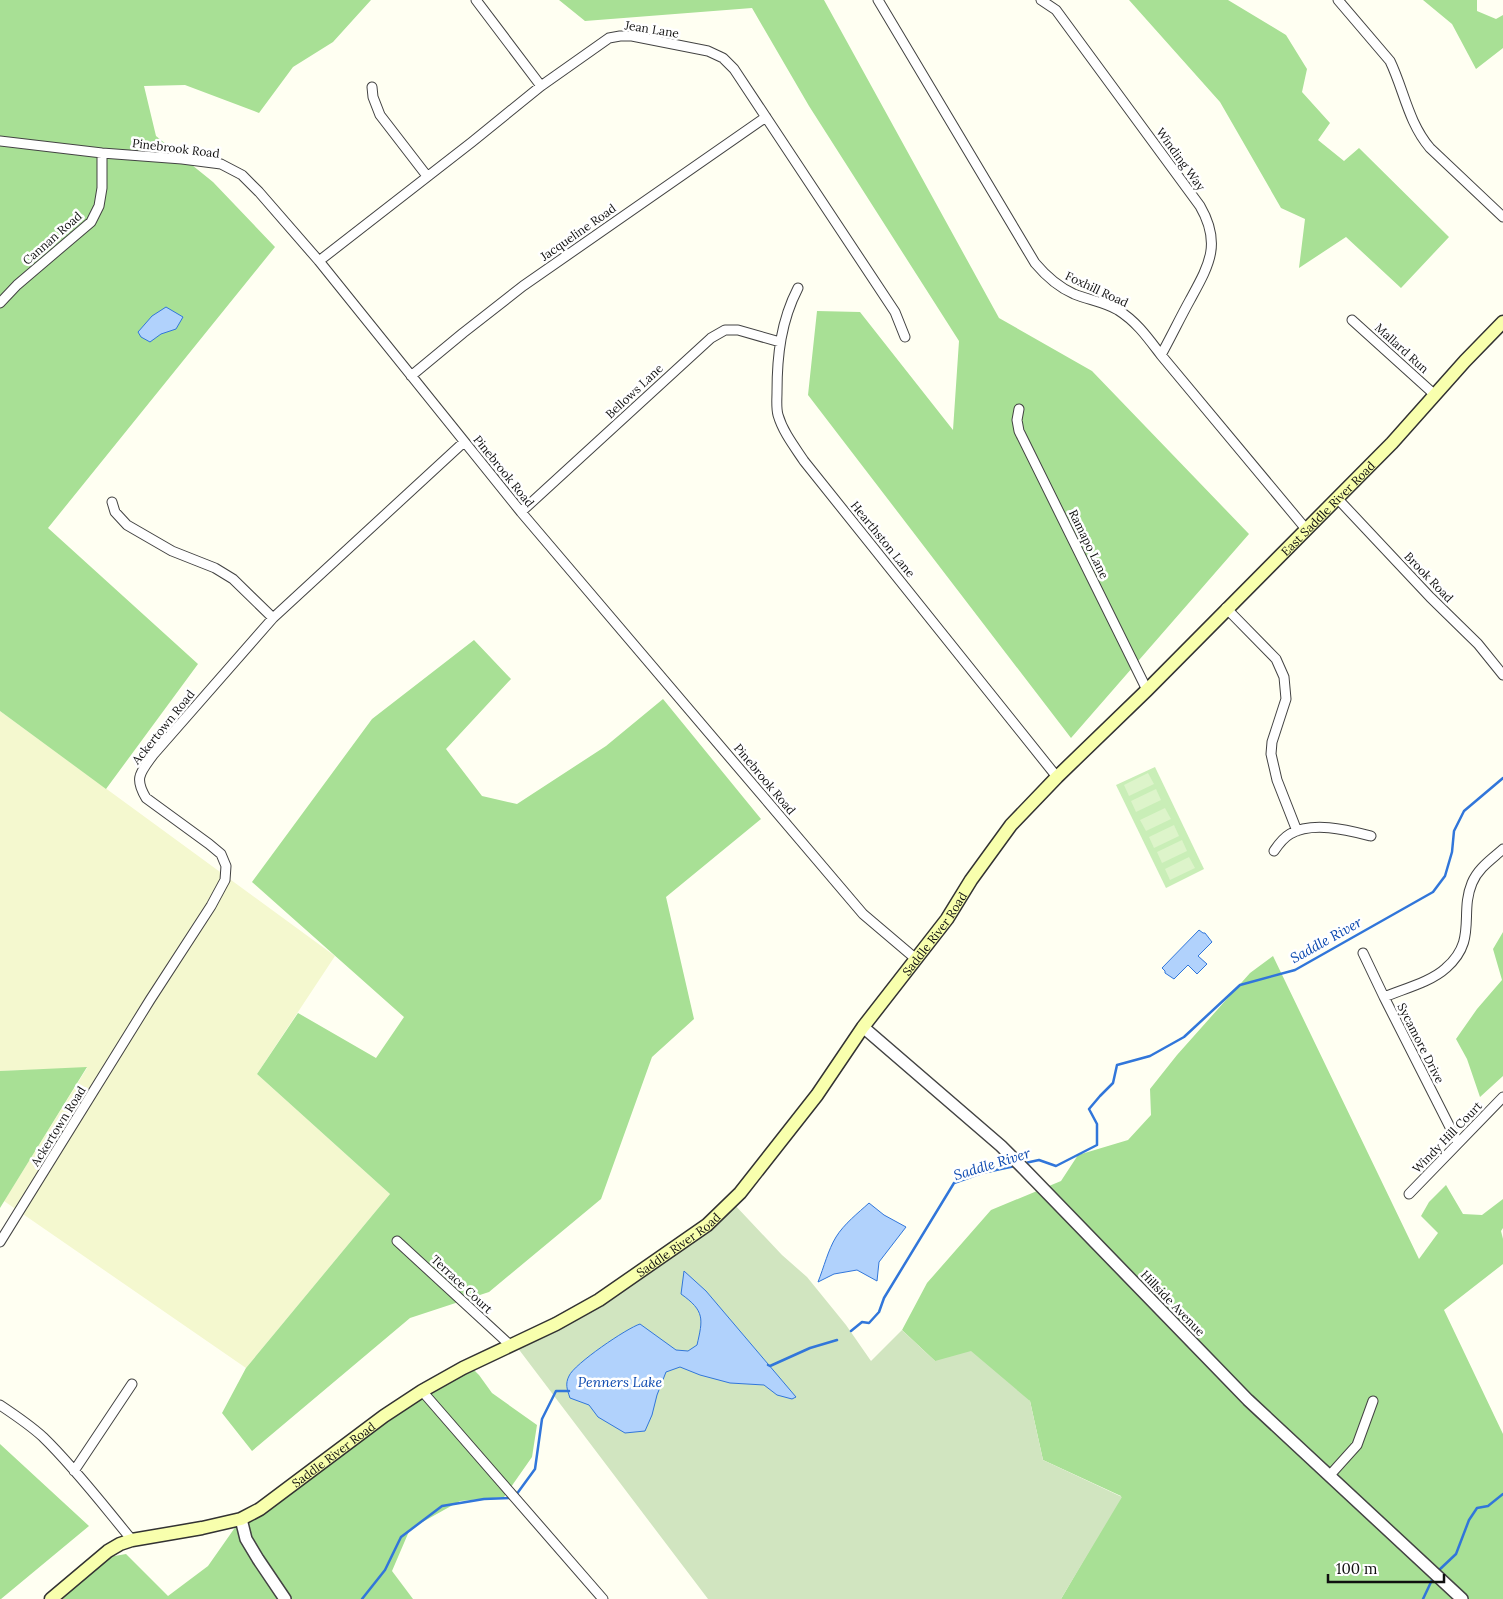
<svg xmlns="http://www.w3.org/2000/svg" width="1503" height="1599" font-family="Lora,serif">
	<style>
		.farmland { fill: #f4f8cf }
		.green { fill: #c9eeb7 }
		.forest { fill: #a8e095 }
		.cemetery { fill: #d1e5c0 }
		.pitch { fill: #ddf4ca }
		.water { fill: #b1d2fc; stroke: #3176da }
		.lines { fill: none; stroke-linecap: round; stroke-linejoin: round }
		.stream { stroke: #3176da; stroke-width: 2.5 }
		.minor-casing { stroke: #434343; stroke-width: 11 }
		.tertiary-casing { stroke: #434343; stroke-width: 14 }
		.secondary-casing { stroke: #323232; stroke-width: 15 }
		.minor { stroke: #fff; stroke-width: 9 }
		.tertiary { stroke: #fff; stroke-width: 11 }
		.secondary { stroke: #f8ffad; stroke-width: 12 }
		.labels { text-anchor: middle; dominant-baseline: central; stroke-width: 5; stroke-linejoin: round; paint-order: stroke }
		.street-label { font-size: 12px; fill: #101010; stroke: #fff }
		.water-label { font-size: 14px; font-style: italic; fill: #0b48af; stroke: #fff }
	</style>
	<rect width="100%" height="100%" fill="#fffff2"/>
	<path class="farmland" d="M0,711L335,956L257,1074L390,1194L246,1368L4,1201L87,1068L0,1071Z"/>
	<path class="green" d="M1155,767L1204,869L1166,888L1116,785Z"/>
	<path class="forest" d="M0,0H371L333,42L293,67L259,113L185,85L144,86L156,136L213,182L275,247L48,528L198,664L106,789L0,711Z
		M559,0H824L999,318L1092,371L1249,534L1071,738L808,395L817,311L860,312L953,430L959,341L809,106L752,8L585,21Z
		M1129,0H1228L1286,35L1307,69L1302,92L1330,123L1318,140L1344,161L1359,148L1449,237L1401,288L1346,237L1299,268L1305,219L1281,208L1220,102Z
		M1423,0H1477V11L1496,19L1503,15V48L1476,69L1452,24Z
		M474,640L511,679L446,749L482,796L517,804L606,746L663,699L761,819L666,897L694,1019L652,1057L601,1199L489,1292L410,1318L252,1451L222,1413L246,1368L390,1194L257,1074L298,1013L376,1058L404,1017L252,882L372,719Z
		M1503,932V1076L1480,1097L1467,1059L1456,1039L1477,1009L1502,980L1493,949Z
		M1273,956L1419,1259L1438,1233L1421,1216L1429,1202L1446,1185L1463,1214L1482,1215L1503,1199V1228L1501,1231L1503,1239V1264L1444,1310L1503,1434V1599H1061L1121,1496L1043,1460L1030,1401L935,1361L902,1330L927,1283L991,1210L1061,1181L1078,1155L1128,1140L1151,1115L1150,1089L1177,1055L1250,973Z
		M87,1067L0,1208V1071Z
		M468,1364L479,1375L492,1393L537,1425L532,1457L504,1497L460,1501L410,1529L392,1571L413,1599H54L97,1559L126,1554L168,1596L208,1566L241,1519Z
		M0,1444L89,1526L1,1599H0Z"/>
	<path class="cemetery" d="M733,1203L782,1255L807,1277L846,1325L871,1361L902,1330L935,1361L971,1351L1030,1401L1043,1460L1122,1497L1061,1599H708L517,1347Z"/>
	<path class="pitch" d="M1148,773L1154,784L1129,796L1124,785Z
		M1156,789L1161,800L1136,812L1131,801Z
		M1165,808L1171,819L1146,831L1140,820Z
		M1174,825L1179,836L1154,848L1149,837Z
		M1182,840L1187,851L1162,863L1157,852Z
		M1189,857L1195,868L1170,880L1165,869Z"/>
	<path class="water" d="M166,307L183,317L176,329L161,334L150,342L141,337L138,332L152,316Z
		M1199,930L1203,933H1205L1212,942L1198,956L1207,964L1197,974L1188,965L1174,979L1165,973V971L1162,968Z
		M869,1203L884,1215L906,1227L879,1262L877,1281L857,1270L834,1274L818,1282C824,1267 828,1250 836,1237C844,1224 858,1213 869,1203Z
		M684,1271L706,1291L796,1397L792,1399L777,1395L764,1385L730,1383L700,1375L680,1367L666,1372L657,1395L652,1415L645,1431L625,1433L598,1417L589,1405L570,1398C567,1389 565,1384 569,1376C574,1364 627,1328 640,1324L676,1350L688,1351L697,1345C703,1319 705,1311 681,1294Z"/>
	<g class="lines">
		<path class="stream" d="M1025,1163L1039,1160L1056,1166L1097,1145V1124L1089,1109L1100,1096L1113,1083L1117,1065L1150,1056L1184,1037L1240,985L1295,970L1433,892L1445,876L1452,852L1454,831L1464,811L1503,778
			M851,1331L862,1322L869,1323L879,1312L884,1298L954,1183L982,1173L1015,1166
			M768,1365L770,1366L810,1348L837,1340
			M516,1495L535,1469L542,1419L556,1391H569
			M1438,1571L1456,1554L1469,1520L1477,1508L1488,1506L1503,1494
			M362,1599L385,1570L401,1537L442,1506L484,1499L512,1498
			M1423,1599L1432,1580"/>
		<g class="minor-casing">
			<path id="minor" d="M476,0L541,86
				M878,0L1035,263C1046,276 1058,287 1074,294C1089,300 1104,302 1118,310C1137,322 1148,338 1161,355L1306,529
				M1041,0L1056,10L1200,206C1222,244 1209,265 1190,300C1180,318 1171,337 1161,355
				M1338,0L1390,61C1404,90 1408,122 1430,148L1503,217
				M372,87L373,97L380,115L427,176
				M0,141L102,153L182,159L221,164L242,175L259,192L319,261L521,512L863,914L916,959
				M319,261L472,142L541,86L609,38L620,36H632L708,51L723,58L734,69L895,312L905,337
				M798,288C781,321 777,355 777,392C777,399 776,408 778,415C783,432 794,446 804,461L1057,777
				M0,303L17,285L91,222L99,206L102,188V153
				M1352,320L1435,395
				M411,376L463,333L523,286L766,117
				M1019,409L1017,420L1019,431L1147,690
				M1337,498L1430,597L1478,644L1503,675
				M112,502L115,512L127,525L172,551L215,568L233,579L273,618
				M521,512L711,338L725,330H738L780,342
				M1226,608L1276,659L1284,677L1286,699L1272,742L1271,754L1277,780L1297,831
				M1274,851C1278,845 1283,838 1290,834C1313,821 1347,830 1371,836
				M1363,953L1384,997L1458,1143
				M1384,997C1403,989 1431,982 1446,968C1478,940 1459,914 1472,883C1478,868 1492,859 1503,849
				M1409,1194L1503,1097
				M397,1241L510,1345
				M0,1242L150,1000L211,906L225,880L226,866L221,854L209,844L146,798C134,778 140,773 153,755L273,618L464,442
				M422,1391L603,1599
				M0,1405C15,1415 30,1425 43,1437C75,1468 103,1505 132,1540
				M74,1471L132,1384
				M1330,1475L1357,1445L1373,1401"/>
		</g>
		<g class="tertiary-casing">
			<path id="tertiary" d="M863,1027L1001,1146L1024,1169L1248,1400L1462,1599
				M241,1519L246,1539L258,1559L285,1599"/>
		</g>
		<g class="secondary-casing">
			<g id="secondary">
				<path id="s1" d="M51,1599L108,1551L120,1544L132,1540L202,1528L241,1519L260,1509L384,1416L422,1391L463,1368L556,1324L599,1300L707,1225L740,1193L817,1095L863,1027L947,919L971,880L1011,825L1057,777L1147,690L1392,443L1465,361L1503,322"/>
			</g>
		</g>
		<use href="#minor" class="minor"/>
		<use href="#tertiary" class="tertiary"/>
		<use href="#secondary" class="secondary"/>
	</g>
	<g class="labels">
		<g class="street-label">
			<text transform="translate(652 29) rotate(9)">Jean Lane</text>
			<text transform="translate(176 148) rotate(7)">Pinebrook Road</text>
			<text transform="translate(1181 159) rotate(54)">Winding Way</text>
			<text transform="translate(578 232) rotate(-35)">Jacqueline Road</text>
			<text transform="translate(52 238) rotate(-41)">Cannan Road</text>
			<text transform="translate(1097 289) rotate(25)">Foxhill Road</text>
			<text transform="translate(1402 348) rotate(42)">Mallard Run</text>
			<text transform="translate(634 391) rotate(-43)">Bellows Lane</text>
			<text transform="translate(504 471) rotate(51)">Pinebrook Road</text>
			<text stroke="none"><textPath href="#s1" startOffset="1716">East Saddle River Road</textPath></text>
			<text transform="translate(883 539) rotate(51)">Hearthston Lane</text>
			<text transform="translate(1089 544) rotate(64)">Ramapo Lane</text>
			<text transform="translate(1429 577) rotate(46)">Brook Road</text>
			<text transform="translate(163 727) rotate(-51)">Ackertown Road</text>
			<text transform="translate(765 779) rotate(50)">Pinebrook Road</text>
			<text stroke="none"><textPath href="#s1" startOffset="1135">Saddle River Road</textPath></text>
			<text transform="translate(1421 1043) rotate(63)">Sycamore Drive</text>
			<text transform="translate(58 1126) rotate(-58)">Ackertown Road</text>
			<text transform="translate(1447 1137) rotate(-46)">Windy Hill Court</text>
			<text stroke="none"><textPath href="#s1" startOffset="730">Saddle River Road</textPath></text>
			<text transform="translate(462 1284) rotate(43)">Terrace Court</text>
			<text transform="translate(1173 1303) rotate(46)">Hillside Avenue</text>
			<text stroke="none"><textPath href="#s1" startOffset="325">Saddle River Road</textPath></text>
		</g>
		<g class="water-label">
			<text transform="translate(1326 940) rotate(-29)">Saddle River</text>
			<text transform="translate(992 1164) rotate(-17)">Saddle River</text>
			<text x="620" y="1382">Penners Lake</text>
		</g>
	</g>
	<path d="M1328 1574v8h116v-8" fill="none" stroke="#101010" stroke-width="2.5"/>
	<text x="1336" y="1574" font-size="15" fill="#101010" stroke="#ffffff" stroke-width="4" paint-order="stroke">100 m</text>
</svg>
